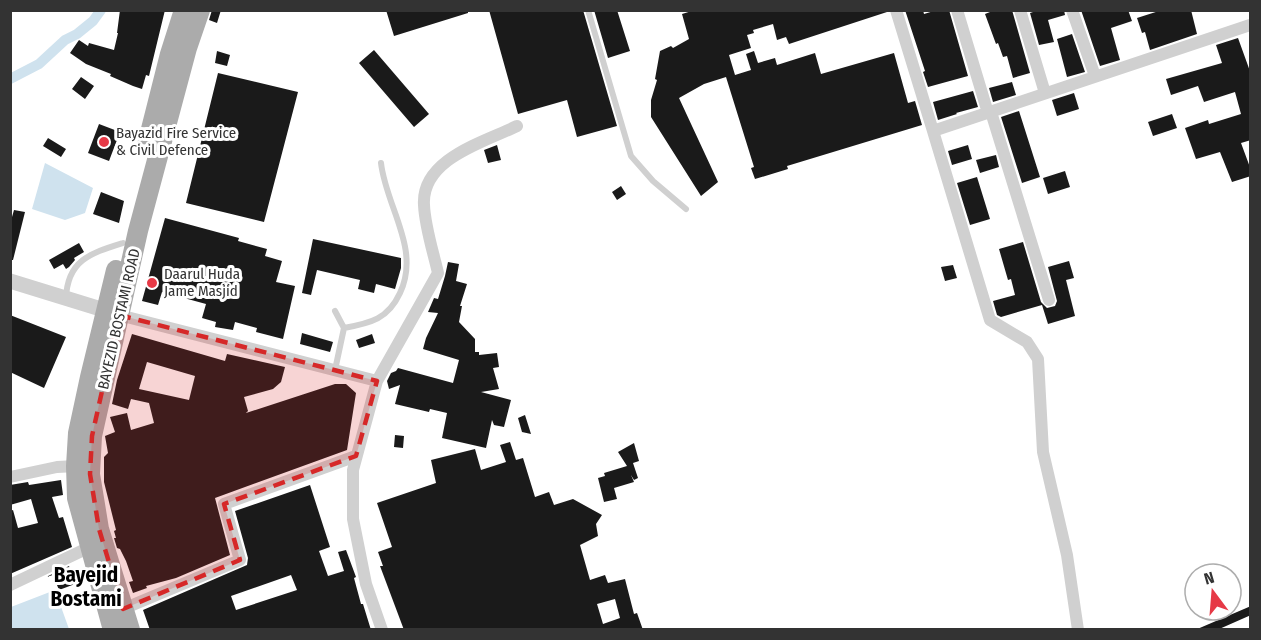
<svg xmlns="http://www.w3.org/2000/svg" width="1261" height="640" font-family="'Fira Sans Condensed',sans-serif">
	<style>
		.water { fill: #cfe2ee }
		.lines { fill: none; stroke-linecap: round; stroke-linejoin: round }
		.canal { stroke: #cfe2ee; stroke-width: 10 }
		.building { fill: #1a1a1a; fill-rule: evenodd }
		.service { stroke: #d0d0d0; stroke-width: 6 }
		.minor { stroke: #d0d0d0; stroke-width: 12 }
		.tertiary { stroke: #d0d0d0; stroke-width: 15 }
		.primary { stroke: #ababab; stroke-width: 20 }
		.marked { fill: #d62828; fill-opacity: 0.2; stroke: #d62828; stroke-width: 4.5; stroke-dasharray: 12 8; stroke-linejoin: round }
		.poi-dot { fill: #e63946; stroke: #fff; stroke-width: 2 }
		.labels { text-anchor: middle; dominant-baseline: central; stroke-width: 6; stroke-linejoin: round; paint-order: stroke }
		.poi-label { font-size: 15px; fill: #333; stroke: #fff; text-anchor: start }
		.street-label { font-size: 15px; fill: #333; stroke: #fff }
		.district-label { font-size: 21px; font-weight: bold; fill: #000; stroke: #fff }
	</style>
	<rect width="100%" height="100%" fill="#fff"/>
	<path class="water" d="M45,163L93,188L85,213L65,220L32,209Z
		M55,590L69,629H11V607Z"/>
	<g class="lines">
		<path class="canal" d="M10,79L39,64L65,40L77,34L93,21L101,10"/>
	</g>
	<path class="building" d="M120,10H165L149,76L146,75L142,89L133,86L110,76L111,74L86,64L70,53L79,40L88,46L89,43L114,50L118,33H117Z
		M212,10H221L217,23L209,20Z
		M386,10H468V13L394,36Z
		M489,10H583L617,126L577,137L567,100L518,114Z
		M594,10H617L630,51L608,58Z
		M695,10H886L887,12L789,44L786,37L777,40L773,24L753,30L754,33L747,35L751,48L729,55L735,75L751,70L746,54L754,51L758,63L775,58L777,65L815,53L821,74L894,53L908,103L915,101L922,125L787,166L788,169L755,179L751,168L754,167L726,77L704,84L679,98L718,182L701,196L651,117V100L657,80L655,79L660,51L671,46L673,48L689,39L682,14Z
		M905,10H923L924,14L937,10H949L968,76L928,87L923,72L925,71Z
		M995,10H1012L1030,73L1013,78L1007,56L1003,57L998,43L996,44L985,14Z
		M1039,10H1064L1065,15L1048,20L1054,42L1039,45L1030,13Z
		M1081,10H1128L1132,21L1111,28L1120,60L1100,66Z
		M1162,10H1191L1197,34L1150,50L1145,32L1142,33L1137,18Z
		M1072,34L1085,72L1067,77L1057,39Z
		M1238,38L1251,74V140L1241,143L1251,170V176L1232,182L1220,152L1196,159L1185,128L1208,120L1209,124L1241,114L1235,92L1204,102L1198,86L1171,95L1166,79L1222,63L1216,45Z
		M374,50L429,114L414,127L359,63Z
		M217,51L230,55L227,66L215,63Z
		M218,73L298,92L264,222L186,203Z
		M81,77L94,86L85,99L72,89Z
		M1012,82L1016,95L993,102L989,88Z
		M973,91L978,107L956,113L957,114L938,120L933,102Z
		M1074,93L1079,109L1057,116L1052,100Z
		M1019,111L1040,177L1022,183L1001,117Z
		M1172,114L1177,128L1153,136L1148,122Z
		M99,124L120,132L109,161L88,153Z
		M48,138L66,149L61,157L43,146Z
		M497,145L501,160L488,163L484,150Z
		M968,145L972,159L952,165L948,151Z
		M996,155L999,167L980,173L976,160Z
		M1065,171L1070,187L1048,194L1043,178Z
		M977,177L990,219L970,225L957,183Z
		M621,186L626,194L617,200L612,192Z
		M101,192L124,201L119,223L93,214Z
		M14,210L25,212L13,260H10V217H12Z
		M165,218L239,238L238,241L267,249L265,256L282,261L276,282L295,286L283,339L256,332L257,328L235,322L233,330L215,327L216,322L202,318L206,304L162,292L158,305L142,301Z
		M313,239L401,258V268L395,289L376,284L374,293L358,289L360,280L317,270L311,295L302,293Z
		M1023,242L1041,302L1047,308L1055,306L1057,301L1048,267L1069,261L1074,278L1066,280L1075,316L1048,324L1042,305L1001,317L997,315L993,301L1015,295L1011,279L1008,280L999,249Z
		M79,243L84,252L74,258L75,260L69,267L66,269L63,264L54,269L49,260Z
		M448,262L459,264L456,281L467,284L460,306H462L459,322L475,339V352H479V355L497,353L499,367L493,368L499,389L481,392L511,400L504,427L494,425L492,420L486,448L442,438L447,413L430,409L429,412L395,404L400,385L389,389L387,381L391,373L396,371L398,368L453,383L459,360L423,349L426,338L438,313L428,312L434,298L438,299L445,276Z
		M953,265L957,278L945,281L941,267Z
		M10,315L66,337L44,388L10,372Z
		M302,333L333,342L330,352L300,344Z
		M132,334L225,361L227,354L285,367L281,382L273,389L244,397L248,411L246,413L335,384H346L356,393L347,450L215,498L230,555L176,578L146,586L147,588L133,593L129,582L133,581L126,561L120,549L117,548L114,538H116L114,531L116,530L104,482V457L108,453L105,436L115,432L110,417L127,413L131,430L154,423L149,403L131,399L128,409L112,404L117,380ZM147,362L195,376L189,400L139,389Z
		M372,334L375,343L359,348L356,340Z
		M525,415L531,434L522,432L518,418Z
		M395,435L404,436L403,448L394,447Z
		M510,442L516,460L523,458L535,497L549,492L554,505L573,499L602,515L596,524L598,536L580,545L590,580L605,575L608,583L625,579L634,614L637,613L643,630H404L380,566H383L378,552L392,547L377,503L436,483L431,460L475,449L481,470L506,462L500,445ZM615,599L620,618L603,624L597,604Z
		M634,443L639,461L633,463L638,478L634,480L631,475L634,482L614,488L617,499L604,502L598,478L605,476L604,473L627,466L618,452Z
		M61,480L63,495L52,497L59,518L63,517L72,547L10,574V511L13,510L18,528L38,523L31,499L10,505V485L28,482L29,485Z
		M310,485L330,547L319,551L328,576L344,571L338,552L346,550L356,577L354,578L361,604H363L371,630H150L143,610L247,565L248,558L235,511ZM291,575L297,590L236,610L231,596Z
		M69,566L75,584L59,590L53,575L46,577Z
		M1251,606V615L1217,630H1195Z"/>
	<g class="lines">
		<path class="service" d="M588,10L631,156L653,181L686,209
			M66,299C67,260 91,253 123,243
			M335,311L344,328C371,323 388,319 400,293C421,249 386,207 381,163
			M335,370L344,328"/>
		<path class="minor" d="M896,10L933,131
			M957,10L988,113
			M1020,10L1045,93
			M1072,10L1095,76
			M991,112L1049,300
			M119,315L377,381
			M10,477L57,467L76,466
			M10,585L90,547
			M123,609L240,560L224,504L356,456
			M382,630L366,584L353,519V470L377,381L438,273C433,251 425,227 424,205C421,159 484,142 517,126
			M1078,630L1067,555L1043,452L1038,359L1027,342L990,320L933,131L1250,25"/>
		<path class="tertiary" d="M10,281L117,314"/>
		<path class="primary" d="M147,145L170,54L184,10
			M113,630L77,498L76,466L78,433L90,377L116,270
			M130,630L99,529L90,474L92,436L138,231L187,48L200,10"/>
	</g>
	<path class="marked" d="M119,315L377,381L356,456L224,504L240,560L123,609L99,529L90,474L92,436Z"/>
	<g class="poi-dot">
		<circle cx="104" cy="142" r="6"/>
		<circle cx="152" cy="283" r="6"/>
	</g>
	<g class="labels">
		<g class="poi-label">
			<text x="116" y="133">Bayazid Fire Service<tspan x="116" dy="17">&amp; Civil Defence</tspan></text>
			<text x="164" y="274">Daarul Huda<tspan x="164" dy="17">Jame Masjid</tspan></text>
		</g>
		<g class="street-label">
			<text transform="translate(119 319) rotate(-77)">BAYEZID BOSTAMI ROAD</text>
		</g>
		<g class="district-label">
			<text x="86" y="575">Bayejid<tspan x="86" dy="24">Bostami</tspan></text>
		</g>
	</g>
	<rect width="1261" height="640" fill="none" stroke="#333333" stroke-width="24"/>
	<g transform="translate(1213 592) rotate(344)"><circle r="28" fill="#ffffff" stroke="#adadad" stroke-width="1.5"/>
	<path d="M0-4.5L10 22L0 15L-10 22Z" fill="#e63946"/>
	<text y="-9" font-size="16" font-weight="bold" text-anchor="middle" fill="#333333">N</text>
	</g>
</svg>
